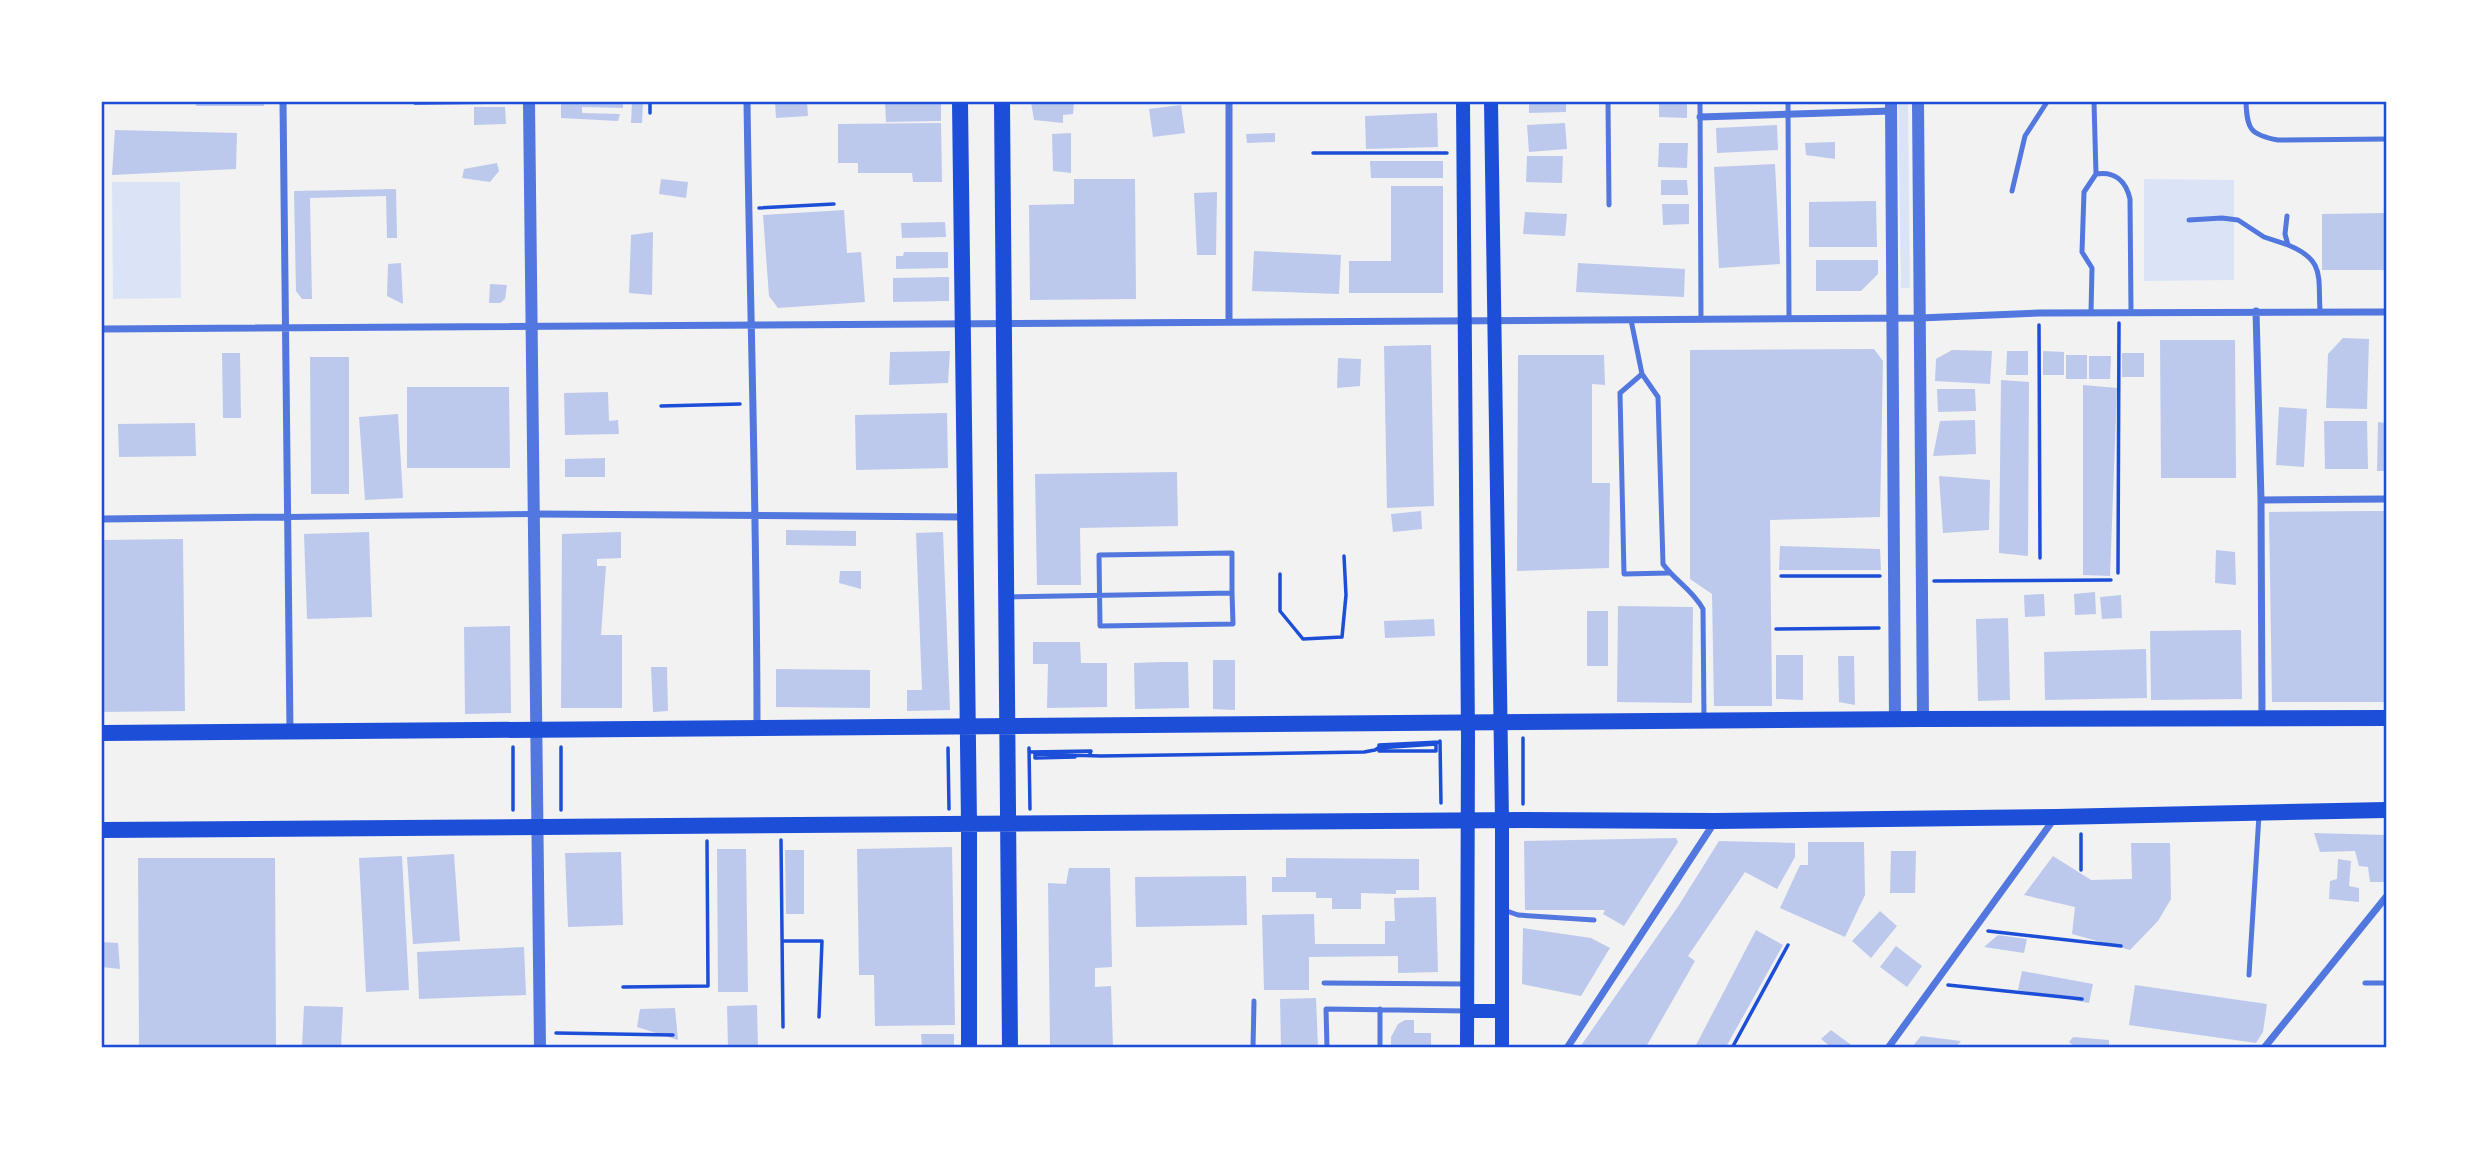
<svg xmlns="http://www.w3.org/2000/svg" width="2488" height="1149" font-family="'IBM Plex Sans',sans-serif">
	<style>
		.green { fill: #dbe4f7 }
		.building { fill: #bdc9ec }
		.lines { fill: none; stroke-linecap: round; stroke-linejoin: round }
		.path { stroke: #1d4ed8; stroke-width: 3.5 }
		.service { stroke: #5277de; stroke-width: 5 }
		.pedestrian { stroke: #5277de; stroke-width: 6 }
		.minor { stroke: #5277de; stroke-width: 7 }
		.tertiary { stroke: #5277de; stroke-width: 12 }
		.secondary { stroke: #1d4ed8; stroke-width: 14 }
		.primary { stroke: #1d4ed8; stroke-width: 16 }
		.neatline { fill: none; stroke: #1d4ed8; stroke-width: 2.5 }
	</style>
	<rect width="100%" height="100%" fill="#f2f2f2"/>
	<path class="green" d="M1898,102H1908L1910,288H1901Z
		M2144,179L2234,180V280L2144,281Z
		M112,182H180L181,298L113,299Z"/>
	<path class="building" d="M196,102H264V106H196Z
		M561,102H623V108L582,107V113L620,114L618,121L561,118Z
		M632,102H643L642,123H631Z
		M775,102H807L808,116L776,118Z
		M885,102H941V121L886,122Z
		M1031,102H1074L1073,114L1063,115V123L1034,120Z
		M1529,102H1566V112L1529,113Z
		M1659,102H1687V118L1659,117Z
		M1181,105L1185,133L1153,137L1149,109Z
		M474,107H505L506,124L474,125Z
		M1437,113L1438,147L1366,149L1365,116Z
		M941,123L942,182H913L912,173H858V163H838V124Z
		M1565,123L1567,149L1529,152L1527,125Z
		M1777,125L1778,150L1717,153L1716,128Z
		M115,130L237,133L236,169L112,175Z
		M1071,133V173L1053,171L1052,134Z
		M1275,133V142L1247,143L1246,134Z
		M1835,142V159L1806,155L1805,143Z
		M1659,143H1688L1687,168L1658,167Z
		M1527,156H1563L1562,183L1526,182Z
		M1370,161H1443V178H1371Z
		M497,163L499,171L490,182L462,178L464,169Z
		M1775,164L1780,264L1719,268L1714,167Z
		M661,179L688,182L686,198L659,194Z
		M1074,179H1135L1136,299L1030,300L1029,205L1074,204Z
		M1661,180H1687L1688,195H1661Z
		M1391,186H1443V293H1349V261H1391Z
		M396,189L397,238H387L386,196L310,198L312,299H302L296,291L294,191Z
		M1217,192L1216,255H1197L1194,193Z
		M1876,201L1877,247H1809V202Z
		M1662,204H1689V224L1663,225Z
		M844,210L847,253L861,252L865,302L778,308L769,296L763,215Z
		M1525,212L1567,214L1565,236L1523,234Z
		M2386,213V270H2322V214Z
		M945,222L946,237L902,238L901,223Z
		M653,232L652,295L629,293L631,235Z
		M1254,251L1341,255L1339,294L1252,291Z
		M904,252H948V268L896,269V256H903Z
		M1816,260H1878V274L1861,291H1816Z
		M401,263L403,304L387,296L388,264Z
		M1578,263L1685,269L1684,297L1576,292Z
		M949,277V301L893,302V278Z
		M490,284L507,285L505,299L500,303H489Z
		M2343,338L2369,339L2367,409L2326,408L2328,354Z
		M2160,340H2235L2236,478H2161Z
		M1431,345L1434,506L1387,508L1384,346Z
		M1874,349L1883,361L1880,517L1770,520L1772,706H1714L1712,594L1690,579V350Z
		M1952,350L1992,351L1990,384L1935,381L1936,359Z
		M950,351L948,383L889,385L890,352Z
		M2007,351H2028V375H2006Z
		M2043,351L2064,352V375H2043Z
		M222,353H240L241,418H223Z
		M2122,353H2144V377H2122Z
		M1518,355H1604L1605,385L1592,384V483H1610L1609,568L1517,571Z
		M2066,355H2087V379H2066Z
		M2089,356H2111L2110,379H2089Z
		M310,357H349V494H311Z
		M1338,358L1361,359L1360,386L1337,388Z
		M2001,380L2029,382L2028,556L1999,553Z
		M2083,385L2117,388L2110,576L2083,575Z
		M407,387H509L510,468H407Z
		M1937,389H1975L1976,411L1938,412Z
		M608,392L609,421L618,420L619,434L565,435L564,393Z
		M2279,407L2307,409L2304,467L2276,465Z
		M947,413L948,468L856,470L855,415Z
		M398,414L403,498L365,500L359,417Z
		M1975,420L1976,454L1933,456L1940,421Z
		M2324,421H2367L2368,469H2325Z
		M2378,422L2386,423V471H2377Z
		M195,423L196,456L119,457L118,424Z
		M605,458V477H565V459Z
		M1177,472L1178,526L1080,528L1081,585H1037L1035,474Z
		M1939,476L1990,480L1989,530L1943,533Z
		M1421,511L1422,529L1393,532L1391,514Z
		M2369,511H2386V702H2272L2269,512Z
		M786,530L856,531V546L786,545Z
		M369,532L372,617L307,619L304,534Z
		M621,532V558L597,559V566H606L601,635H622V708H561L562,534Z
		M943,532L950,710L907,711V690H922L916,533Z
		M183,539L185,711L102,712V540Z
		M1780,546L1880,549L1881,570H1779Z
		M2216,550L2235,552L2236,585L2215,583Z
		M840,571H861V589L839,583Z
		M2095,592L2096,614L2075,615L2074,594Z
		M2044,594L2045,616L2025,617L2024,595Z
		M2121,595L2122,618L2102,619L2100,597Z
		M1618,606L1693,607L1692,703L1617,702Z
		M1587,611H1608V666H1587Z
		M2008,618L2010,700L1978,701L1976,619Z
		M1434,619L1435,636L1385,638L1384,621Z
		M510,626L511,713L465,714L464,627Z
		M2241,630L2242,699L2151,700L2150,631Z
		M1033,642H1080L1081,663H1107V707L1047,708L1048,664H1033Z
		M2146,649L2147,698L2045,700L2044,652Z
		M1776,655H1803V700L1776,699Z
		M1838,656H1854L1855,705L1839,702Z
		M1213,660H1235V710L1213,709Z
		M1160,662H1188L1189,708L1135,709L1134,663Z
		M651,667H667L668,711L653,712Z
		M776,669L870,670V708L776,707Z
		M2314,833L2386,835V882H2370L2368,867L2359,866L2355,851L2320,852Z
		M1676,838L1678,842L1624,926L1603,914L1605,910H1525L1524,841Z
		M1719,841L1795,843V857L1777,889L1745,872L1688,956L1695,961L1646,1047H1580L1679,905Z
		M1808,842H1864L1865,895L1845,937L1780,908L1800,865H1808Z
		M2131,843H2170L2171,899L2158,921L2130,950L2072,934L2075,907L2024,895L2053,856L2091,880L2132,879Z
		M952,847L955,1025L875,1026L874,975H859L857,849Z
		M717,849H746L748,992H718Z
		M785,850H804V914H786Z
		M1891,851H1916L1915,893H1890Z
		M621,852L623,925L568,927L565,853Z
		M454,854L460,941L413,944L407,857Z
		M402,856L409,990L366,992L359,858Z
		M138,858H275L276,1047H139Z
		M1286,858L1419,859V890H1396V894L1361,893V909H1332V898H1316V892H1272V877H1286Z
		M2338,859L2351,861L2349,886L2359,888V902L2329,899L2330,881L2337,879Z
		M1069,868H1110L1112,967L1095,968V987L1111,986L1113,1047H1050L1048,883L1066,884Z
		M1246,876L1247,925L1136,927L1135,877Z
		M1436,897L1438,972L1398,973V956L1309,957V990H1264L1262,915L1314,914L1315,944H1385V921H1395L1394,898Z
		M1880,911L1897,926L1871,958L1852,941Z
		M1523,928L1591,938L1610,948L1581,996L1522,984Z
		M1756,930L1783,945L1726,1047H1695Z
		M1998,935L2027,939L2024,953L1984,947Z
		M102,942L118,943L120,969L102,967Z
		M1896,946L1922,966L1907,987L1880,967Z
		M524,947L526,995L419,999L417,952Z
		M2022,971L2093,984L2089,1003L2018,990Z
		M2135,985L2267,1004L2263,1032L2256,1043L2129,1025Z
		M1316,998L1318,1047H1281L1280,999Z
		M757,1005L758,1047H728L727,1006Z
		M304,1006L343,1007L341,1047H302Z
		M675,1008L678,1040L637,1027L640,1009Z
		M1405,1020H1414V1033H1431V1047H1391V1037L1398,1024Z
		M1831,1030L1854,1047H1831L1821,1039Z
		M921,1034H954V1047H922Z
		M1921,1036L1961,1041L1956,1047H1912Z
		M2073,1037L2109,1040V1047H2075L2069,1042Z"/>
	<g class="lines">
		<path class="path" d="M415,103L514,102
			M650,113V102
			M1313,153H1447
			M759,208L834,204
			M2039,325L2040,558
			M661,406L740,404
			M2118,573L2119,323
			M1280,574V611L1303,639L1342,637L1346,595L1344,556
			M1781,576H1880
			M1934,581L2111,580
			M1776,629L1879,628
			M1523,738V804
			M1440,741L1441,803
			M513,747V810
			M948,748L949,809
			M1029,748L1030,809
			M1029,752L1091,751L1090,754
			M1035,758V754L1101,756L1364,752L1375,750L1378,748L1436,744V751H1379V745L1440,742
			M1035,758L1075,757
			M561,810V747
			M2081,834V870
			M781,840L783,1027
			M1988,931L2121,946
			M782,941H822L819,1017
			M1948,985L2082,999
			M623,987L708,986L707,841
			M556,1033L673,1035
			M1732,1048L1788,945"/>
		<path class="service" d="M1608,102L1609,205
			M1700,102L1701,320
			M1788,102L1789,319
			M2094,102L2096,174C2115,171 2126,181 2130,199L2131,312
			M2246,102C2247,129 2250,135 2278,140L2386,139
			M2012,191L2025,136L2047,102
			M2287,216L2285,234L2288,245C2325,260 2318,276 2320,311
			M2189,220L2222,218L2238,220L2264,237L2288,245
			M2091,313L2092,268L2082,252L2084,192L2096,174
			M1631,320L1642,374L1658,397L1663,564C1675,581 1692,589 1703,609L1704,719
			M1642,374L1620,393L1624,574L1669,573
			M1009,597C1083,596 1158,594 1232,593L1233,624L1100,626L1099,555L1232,553V593
			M1504,910L1518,915L1594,920
			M2249,975L2259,815
			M1324,983L1467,984
			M2365,983H2386
			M1253,1048L1254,1001
			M1327,1048L1326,1009L1467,1011
			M1380,1048V1009"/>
		<path class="pedestrian" d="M288,517L533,514"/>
		<path class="minor" d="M283,102L290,731
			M747,102C750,310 757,519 757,727
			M1700,117L1891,111
			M2256,311L2261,500L2262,718
			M1229,322V102
			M102,329L1920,318L2039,313L2386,312
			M2261,500L2386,499
			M535,514L965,517
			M102,519L288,517
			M1567,1048L1714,823
			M1888,1048L2054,819
			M2264,1048L2386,897"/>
		<path class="tertiary" d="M529,102L540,1048
			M1891,102L1895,719
			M1918,102L1923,719"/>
		<path class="secondary" d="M1463,102L1468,738L1467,1048
			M1491,102L1502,820V1048
			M1467,1011H1502"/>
		<path class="primary" d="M960,102L969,824V1048
			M1002,102L1010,1048
			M102,733L1923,719L2386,718
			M102,830L1523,820L1715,821L2056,817L2386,810"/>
	</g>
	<rect width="2488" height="1149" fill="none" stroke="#ffffff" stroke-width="206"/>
	<rect x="103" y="103" width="2282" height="943" class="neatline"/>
</svg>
